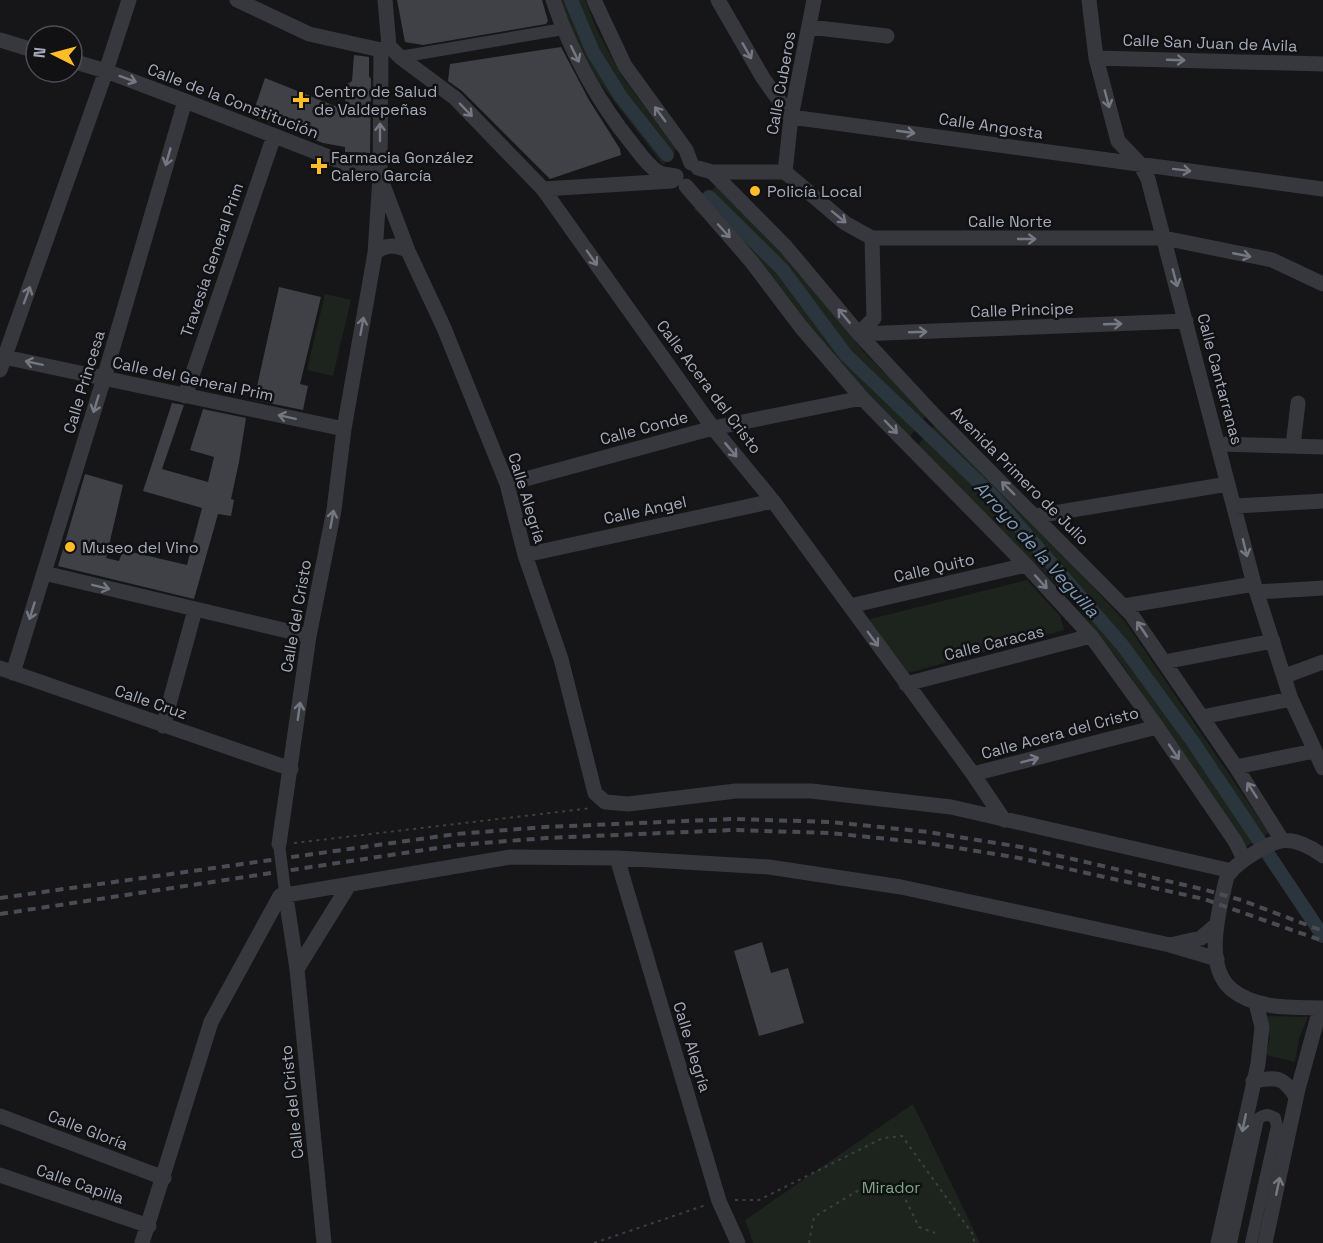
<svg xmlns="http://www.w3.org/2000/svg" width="1323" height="1243" font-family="'Space Grotesk',sans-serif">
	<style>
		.green { fill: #1c241d }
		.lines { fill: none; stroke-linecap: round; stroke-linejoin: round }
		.canal { stroke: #2b353e; stroke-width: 14 }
		.building { fill: #404146 }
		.path { stroke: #3d3f45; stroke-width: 2; stroke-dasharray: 3 4.5; stroke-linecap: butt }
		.pedestrian { stroke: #37383e; stroke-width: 12 }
		.minor { stroke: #37383e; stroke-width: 15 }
		.rail { stroke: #4a4c53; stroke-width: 4; stroke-dasharray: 8 6; stroke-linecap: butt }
		.pedestrian-bridge { stroke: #37383e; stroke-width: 12 }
		.oneway { stroke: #757882 }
		.poi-dot { fill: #ffbd28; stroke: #111114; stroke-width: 2 }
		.labels { text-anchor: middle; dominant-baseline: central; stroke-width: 5; stroke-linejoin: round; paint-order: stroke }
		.street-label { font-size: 16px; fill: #a7acba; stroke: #111114 }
		.poi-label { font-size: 16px; fill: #a7acba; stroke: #111114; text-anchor: start }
		.park-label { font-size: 16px; fill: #7ca780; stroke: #111114 }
		.water-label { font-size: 18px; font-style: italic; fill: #7b9ab8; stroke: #111114 }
	</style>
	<rect width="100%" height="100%" fill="#161619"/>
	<path class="green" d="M558,0H585L597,30L621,75L677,149L663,165L590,70Z
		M717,185L780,248L862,350L926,415L909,438L843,368L751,261L694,209Z
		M325,294L351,300L333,376L307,370Z
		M939,419L1126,623L1269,833L1244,848L1124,667L1074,603L973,501L914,450Z
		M1027,580L1060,616L1064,630L904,674L874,635L870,619Z
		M1265,1016L1308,1017L1299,1039L1295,1062L1266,1055L1270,1036Z
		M913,1104L980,1243H753L745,1220Z"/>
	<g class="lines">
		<path class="canal" d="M571,0L593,52L621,97L667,155
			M709,197L782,269L846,355L993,496L1123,646L1193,742L1323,936"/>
	</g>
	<path class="building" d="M397,0H542L548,21L546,24L423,45L405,42Z
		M561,47L589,100L620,149L621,155L550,179L462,91L448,81L450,64Z
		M354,55L369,57V76L371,79L370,153L345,152V147L323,143L252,116L265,78L345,110L346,85L352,81Z
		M279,287L321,297L300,384L308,386L303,410L254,400Z
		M172,403L184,405L162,469L208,482L214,457L190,450L203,409L246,418L239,462L231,499L234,500L231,516L218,514L194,599L58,566L85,474L123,485L106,558L119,561L123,550L187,565L202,508L143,491Z
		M762,942L771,973L788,968L804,1023L759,1036L734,951Z"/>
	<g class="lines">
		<path class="path" d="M294,843L592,808
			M735,1200H759L883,1138L902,1136L974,1236V1243
			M594,1243L706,1205
			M809,1243L814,1217L869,1184L900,1188L919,1227L935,1233"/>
		<path class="pedestrian" d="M400,57L563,29
			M1231,1243L1258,1119C1264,1114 1268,1114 1275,1118L1277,1126L1251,1243"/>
		<path class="minor" d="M237,0L309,34L381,50
			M553,0C571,52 598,102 633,145C640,154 648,166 658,172C663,175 671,175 676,176
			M594,0L625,66L686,150L691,163
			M718,0L763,78L791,117L1323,189
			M1089,0L1096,58L1118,141L1140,164L1148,179L1254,584L1291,699L1323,768
			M809,27L887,36
			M0,40L36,51
			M389,46L400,57L455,98L543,189L713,428L773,501L973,774L1004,820
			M1096,58L1323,64
			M72,61L106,71L185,101L380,177L408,251L444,328L507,484L525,555L561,659L595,793L605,802L628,804L736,791H811L951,807L1232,871
			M698,168L712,172L786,247L859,334L934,415L1131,614L1236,767L1282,840
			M712,172H785L845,223L872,238H1164L1272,260L1323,284
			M785,172L791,117L814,0
			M686,186L751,261L801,327L862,398L1026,565L1091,636L1157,727L1235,841L1244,859
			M543,189L672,181
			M375,253C385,244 397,244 408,251
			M859,334L1186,321
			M859,334L874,318L872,238
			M0,356L344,429
			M0,370L106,71L129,0
			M185,396L274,136
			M1219,444L1323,447
			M1293,446L1298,403
			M507,484L713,428L862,398
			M1235,506L1323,501
			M1036,516L1228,484
			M525,555L773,501
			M44,573L309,636
			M1257,592L1323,588
			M850,606L1026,565
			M1124,606L1254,584
			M1164,662L1273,641
			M0,668L291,769
			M13,673L104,378L185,101
			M1285,676L1323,662
			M906,684L1091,636
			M1202,717L1291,699
			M163,726L195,610
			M1236,767L1314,751
			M973,774L1157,727
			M279,844L309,636L334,510L344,429L375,253L380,177L381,50L389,46L385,0
			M1323,856C1313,848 1294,838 1281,841C1266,844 1236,863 1228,875C1225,881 1224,891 1222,897C1216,924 1207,968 1231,989C1256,1010 1292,1007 1323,1008
			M617,858L719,1201L738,1243
			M285,891L297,969L324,1243
			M1170,945L1201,938L1216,925
			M297,969L349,885
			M1253,1081C1277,1077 1283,1076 1296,1097
			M0,1116L164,1178
			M0,1175L149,1226
			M142,1243L211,1022L280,896L511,857L617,858L769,867L901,887L1170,945L1217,959
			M1218,1243L1258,1064L1262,1027L1256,1003
			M1265,1243L1298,1089L1317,1020L1323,1009"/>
		<path class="rail" d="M0,898L456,834L545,827L733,819L831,822L928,832L1021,847L1206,890L1241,900L1323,931
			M0,914L457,845L546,838L733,830L830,833L927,843L1019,858L1204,899L1323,941"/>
		<path class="pedestrian-bridge" d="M279,844L285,891"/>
	</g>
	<defs><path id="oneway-shaft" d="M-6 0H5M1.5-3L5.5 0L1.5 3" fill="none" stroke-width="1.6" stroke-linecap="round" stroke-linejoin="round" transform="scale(1.5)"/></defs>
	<g class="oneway">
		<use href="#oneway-shaft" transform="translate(747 51) rotate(60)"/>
		<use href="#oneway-shaft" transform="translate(575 54) rotate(64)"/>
		<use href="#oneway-shaft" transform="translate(1176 60) rotate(2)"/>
		<use href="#oneway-shaft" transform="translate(128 79) rotate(20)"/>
		<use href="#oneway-shaft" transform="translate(1107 99) rotate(75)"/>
		<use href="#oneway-shaft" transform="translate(466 110) rotate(46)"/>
		<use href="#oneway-shaft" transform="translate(660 114) rotate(-126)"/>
		<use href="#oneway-shaft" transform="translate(380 132) rotate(-90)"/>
		<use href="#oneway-shaft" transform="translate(906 132) rotate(8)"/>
		<use href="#oneway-shaft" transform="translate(168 157) rotate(106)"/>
		<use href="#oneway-shaft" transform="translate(1182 170) rotate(7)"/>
		<use href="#oneway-shaft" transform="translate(839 217) rotate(39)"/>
		<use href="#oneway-shaft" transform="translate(724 231) rotate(48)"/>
		<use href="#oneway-shaft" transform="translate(1027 239)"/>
		<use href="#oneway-shaft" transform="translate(1242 255) rotate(11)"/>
		<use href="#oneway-shaft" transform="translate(592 258) rotate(55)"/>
		<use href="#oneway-shaft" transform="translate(1175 278) rotate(75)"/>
		<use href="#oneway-shaft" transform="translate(27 295) rotate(-70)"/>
		<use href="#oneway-shaft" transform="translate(844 316) rotate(-130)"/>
		<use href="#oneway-shaft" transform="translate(1113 324) rotate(-2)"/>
		<use href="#oneway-shaft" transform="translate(362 326) rotate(-80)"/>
		<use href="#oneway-shaft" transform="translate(918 332) rotate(-2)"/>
		<use href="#oneway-shaft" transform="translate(34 363) rotate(-168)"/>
		<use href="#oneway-shaft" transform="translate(96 404) rotate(107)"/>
		<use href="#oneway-shaft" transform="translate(287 417) rotate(-168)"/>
		<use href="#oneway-shaft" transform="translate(891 427) rotate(46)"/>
		<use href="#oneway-shaft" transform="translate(731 450) rotate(50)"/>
		<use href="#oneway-shaft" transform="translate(1008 488) rotate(-135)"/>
		<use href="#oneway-shaft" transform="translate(332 519) rotate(-80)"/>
		<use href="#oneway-shaft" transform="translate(1245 548) rotate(76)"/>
		<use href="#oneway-shaft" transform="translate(1041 582) rotate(48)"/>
		<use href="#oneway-shaft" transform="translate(101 587) rotate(14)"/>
		<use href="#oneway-shaft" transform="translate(32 611) rotate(107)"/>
		<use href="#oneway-shaft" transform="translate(1142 629) rotate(-124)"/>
		<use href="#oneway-shaft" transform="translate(873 639) rotate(54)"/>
		<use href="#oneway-shaft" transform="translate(299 711) rotate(-82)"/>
		<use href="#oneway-shaft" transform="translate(1174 752) rotate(56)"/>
		<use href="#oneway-shaft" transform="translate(1030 760) rotate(-15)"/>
		<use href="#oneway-shaft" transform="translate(1252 790) rotate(-123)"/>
		<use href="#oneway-shaft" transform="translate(1244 1123) rotate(102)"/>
		<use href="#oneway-shaft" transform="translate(1278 1186) rotate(-78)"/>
	</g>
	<g class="poi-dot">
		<path d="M298 91h6v6h6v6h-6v6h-6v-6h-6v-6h6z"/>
		<path d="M316 157h6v6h6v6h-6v6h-6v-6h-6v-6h6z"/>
		<circle cx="755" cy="191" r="6"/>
		<circle cx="70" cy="547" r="6"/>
	</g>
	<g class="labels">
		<g class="street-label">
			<text transform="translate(1210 43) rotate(2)">Calle San Juan de Avila</text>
			<text transform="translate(781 83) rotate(-80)">Calle Cuberos</text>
			<text transform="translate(233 101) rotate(21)">Calle de la Constitución</text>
			<text transform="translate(991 126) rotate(8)">Calle Angosta</text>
			<text x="1010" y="221">Calle Norte</text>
			<text transform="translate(212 260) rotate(-71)">Travesía General Prim</text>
			<text transform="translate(1022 310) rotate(-2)">Calle Principe</text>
			<text transform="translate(193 379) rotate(12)">Calle del General Prim</text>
			<text transform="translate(1220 379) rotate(75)">Calle Cantarranas</text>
			<text transform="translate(84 382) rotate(-73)">Calle Princesa</text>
			<text transform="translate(709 387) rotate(53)">Calle Acera del Cristo</text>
			<text transform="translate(644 428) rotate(-15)">Calle Conde</text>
			<text transform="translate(1020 476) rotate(45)">Avenida Primero de Julio</text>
			<text transform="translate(527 498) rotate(73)">Calle Alegría</text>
			<text transform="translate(645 510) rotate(-12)">Calle Angel</text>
			<text transform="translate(934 568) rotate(-13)">Calle Quito</text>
			<text transform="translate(296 616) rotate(-80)">Calle del Cristo</text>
			<text transform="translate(994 643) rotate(-14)">Calle Caracas</text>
			<text transform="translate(151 702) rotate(19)">Calle Cruz</text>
			<text transform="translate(1060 733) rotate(-15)">Calle Acera del Cristo</text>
			<text transform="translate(692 1047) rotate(73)">Calle Alegría</text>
			<text transform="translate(292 1102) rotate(-96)">Calle del Cristo</text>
			<text transform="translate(88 1130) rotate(21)">Calle Gloría</text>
			<text transform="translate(80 1184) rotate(19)">Calle Capilla</text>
		</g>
		<g class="poi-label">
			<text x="314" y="91">Centro de Salud<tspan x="314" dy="18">de Valdepeñas</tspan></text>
			<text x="331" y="157">Farmacia González<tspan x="331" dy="18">Calero García</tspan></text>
			<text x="767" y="191">Policía Local</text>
			<text x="82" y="547">Museo del Vino</text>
		</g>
		<g class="park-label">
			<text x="891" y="1187">Mirador</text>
		</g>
		<g class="water-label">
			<text transform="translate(1037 549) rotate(48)">Arroyo de la Veguilla</text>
		</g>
	</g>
	<g transform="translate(54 54) rotate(276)"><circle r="28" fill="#111114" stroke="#4d4f56" stroke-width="1.5"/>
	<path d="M0-4.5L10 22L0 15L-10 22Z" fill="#ffbd28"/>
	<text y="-9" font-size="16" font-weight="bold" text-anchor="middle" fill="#a7acba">N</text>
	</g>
</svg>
